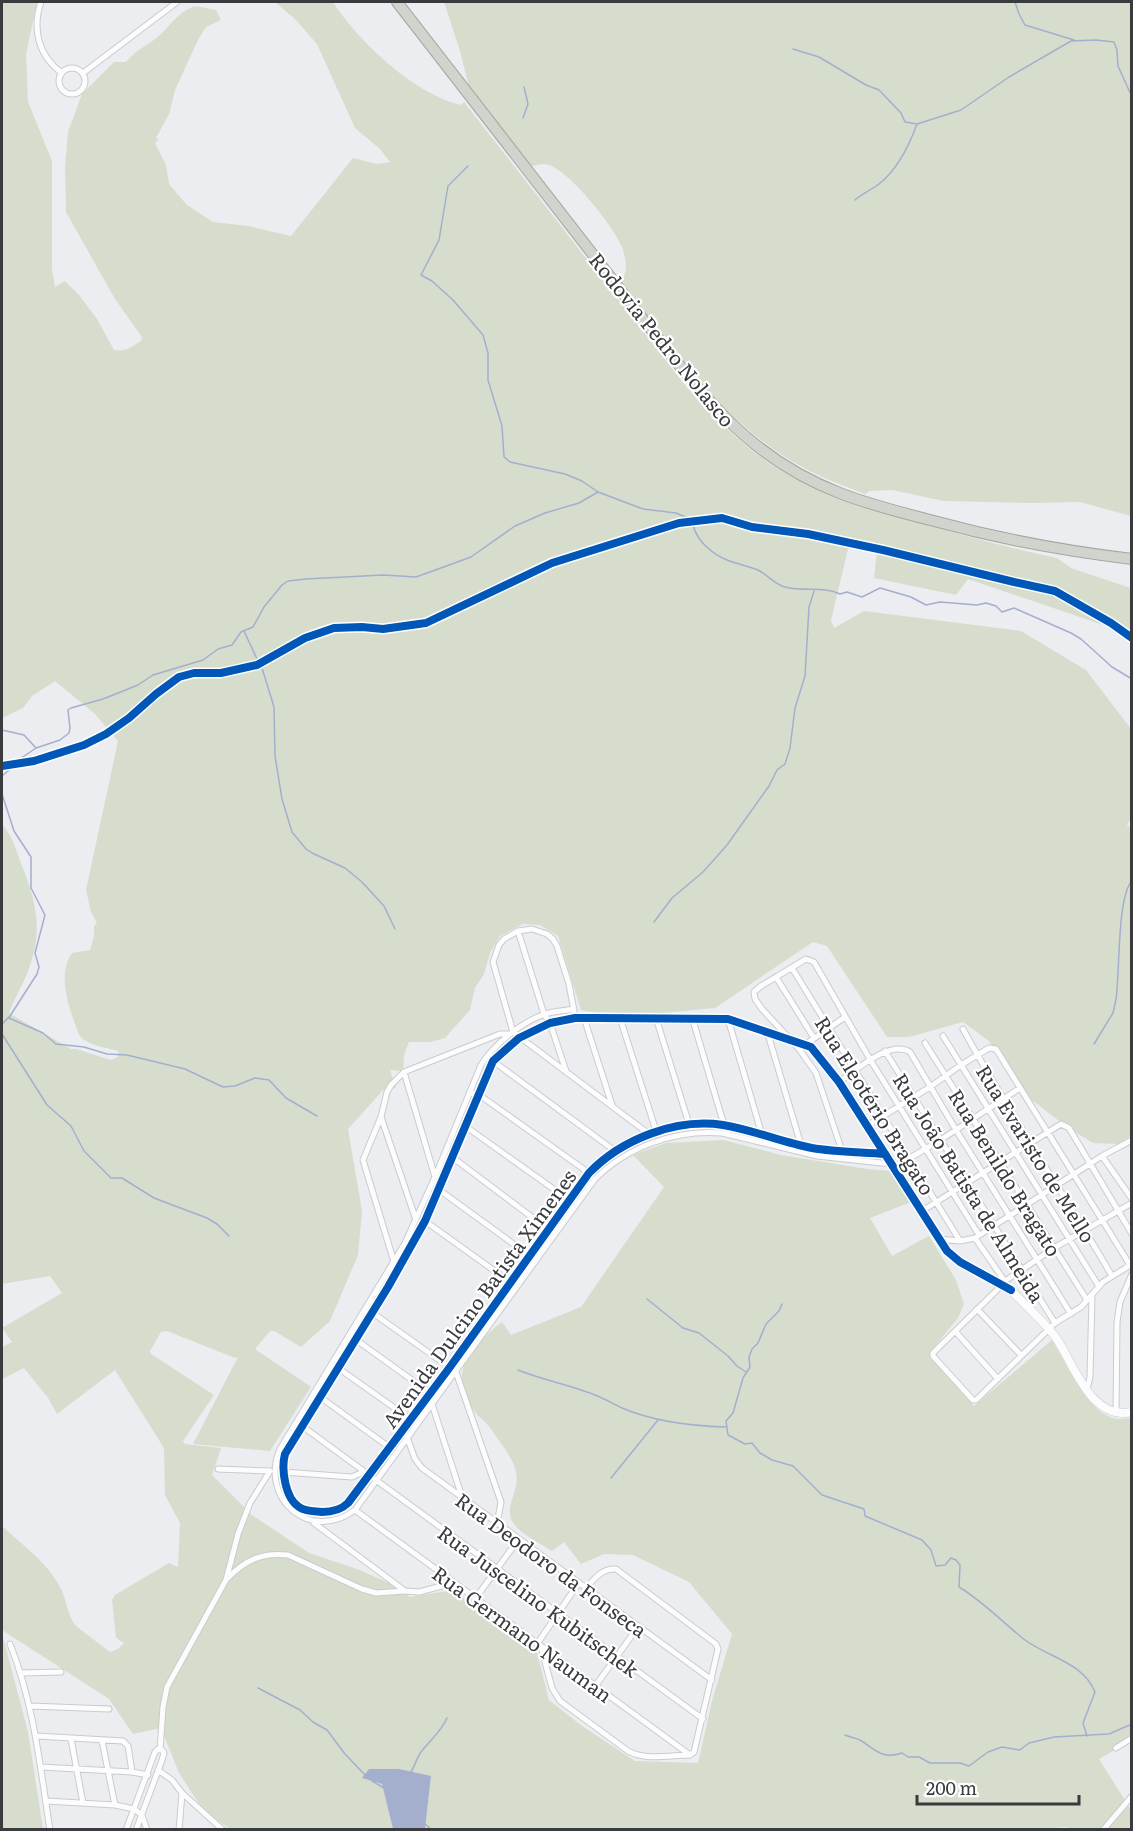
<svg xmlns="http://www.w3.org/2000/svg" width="1133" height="1831" font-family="Literata,serif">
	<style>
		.green { fill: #d6ddcd }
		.water { fill: #a4afcd }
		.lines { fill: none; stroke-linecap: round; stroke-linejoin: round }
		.stream { stroke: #a4afcd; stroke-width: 1.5 }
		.street-casing { stroke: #cacbce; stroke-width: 7 }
		.secondary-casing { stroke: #cacbce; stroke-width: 9 }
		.highway-casing { stroke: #a2a79f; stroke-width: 12 }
		.street { stroke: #fcfcfd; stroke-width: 5 }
		.secondary { stroke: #fcfcfd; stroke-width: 8 }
		.highway { stroke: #d1d4cc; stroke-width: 10 }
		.cycleway-casing { stroke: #fff; stroke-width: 11 }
		.cycleway { stroke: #0057b8; stroke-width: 8 }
		.labels { text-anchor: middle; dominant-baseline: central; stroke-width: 4.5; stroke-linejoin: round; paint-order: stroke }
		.street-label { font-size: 20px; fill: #3a3b3e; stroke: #fff }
	</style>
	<rect width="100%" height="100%" fill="#ebedf1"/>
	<path class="green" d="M2,2H37L26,54L28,102L52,161V269L55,287L65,281L79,295L97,319L114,350C125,352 132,347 141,341L142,337L115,299L66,212L65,167L68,132L82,94L114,62H126C135,50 149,45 160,35C171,25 178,12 193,7C200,5 209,9 216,10L221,20L206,27L198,40L175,90L169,114L156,138L159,139L155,143L166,165L169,184L187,205L213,222L248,226L291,236L353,158L377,164L390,162L380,149L355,128L317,44L296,20L275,2H333C358,41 414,94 461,105L464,102L685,385C714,417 745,450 784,472C806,485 831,492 855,501C921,525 988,543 1057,558L1071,568L1131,588V641L1109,627L968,579L956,595L874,578L877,551L848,549L831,620L834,628L864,611L1021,631L1086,670L1131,729L1132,817L1127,825L1132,829L1131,1136L1118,1144L1093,1143L1067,1127L1028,1097L989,1041L963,1022L909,1037H887L827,946L813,942L715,1008L620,1017L581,1010L558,936L540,925L523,924L500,936L490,953L484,974L475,988L470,1010L445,1038L430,1042H409L404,1055L403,1071L390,1070L396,1088L384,1089L348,1129L362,1211L358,1255L330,1321L301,1347L274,1331H270L255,1349L311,1387L270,1451L193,1444L238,1357L235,1358L167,1331L161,1332L150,1351L151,1354L214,1395L183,1441L185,1444L221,1448L212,1475L252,1515L309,1553L357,1569L394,1585L410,1597L453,1590L536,1649L549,1700L582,1726L635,1761L698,1763L712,1701L732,1634L689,1582L633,1555L604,1554L581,1564L564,1542L552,1551C540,1543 519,1534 512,1521C503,1502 525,1489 513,1463C507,1451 496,1436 488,1425C484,1420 478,1417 475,1412C445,1375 471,1346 502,1322L511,1335L581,1307L664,1187L633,1155L666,1143L723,1140L781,1155L867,1169L890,1171L911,1202L870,1218L892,1256L929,1236L956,1280L964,1304L958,1318L931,1351L932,1358L974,1406L1052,1340C1066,1363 1084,1404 1108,1416C1116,1420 1123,1419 1131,1418V1741L1099,1759L1131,1810V1829L1069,1830L1067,1827L1019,1830L425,1829L431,1776L363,1778L382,1784L393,1829H230L203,1810L179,1773L161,1728L133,1734L109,1699L2,1630V1526C22,1545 47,1562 60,1587C67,1599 67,1616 76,1626L110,1652L118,1649L124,1643L116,1638L112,1600L115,1595L169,1563L178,1567L180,1523L165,1495L164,1448L115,1370L57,1414L48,1398L24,1368L2,1379V1347L12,1342L2,1328L62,1293L50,1276L2,1284V825C13,836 16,851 22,866C38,906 43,933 27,974C21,988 14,999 9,1013L71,1049H76L111,1060L118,1057V1051C105,1047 88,1046 79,1035C70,1010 56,977 72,953L90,950L94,936V926L97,923L91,912L86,890L118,741L95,714L55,681L32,696L23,708L2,718Z
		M444,2H1131V516L1080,502L1032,503L944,501L892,490L870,491L865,494C839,484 814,475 790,460C719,417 671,346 620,283C629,272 626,259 622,247C615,228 565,164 544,164C540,164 534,166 530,166L470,91L460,51Z
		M2,1633L28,1732L43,1829H2Z"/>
	<path class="water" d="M369,1769H399L431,1776L425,1829H393L382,1784L362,1778Z"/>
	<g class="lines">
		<path class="stream" d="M1015,2L1019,14L1025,25L1074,40
			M793,49L819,57L866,85L879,90L901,113L905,122L917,124L961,110L1009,77L1071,41L1096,40L1114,42L1117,50L1118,66L1132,97
			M523,118L528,104L524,87
			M468,166L448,186L439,240L421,275L432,281L453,300L483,335L488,353V380L502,426L504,457L510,462L565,474L582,481L598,492L643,509L676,513L690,519
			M855,200C862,194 871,190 879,184C898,169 909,146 917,124
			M693,525C697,541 712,554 727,560C737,564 748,566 758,570C768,575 775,585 785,587C803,592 824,586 840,594L847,592L862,597L880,588L911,597L926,605L940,602L977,605L986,603L996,606L1002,612L1014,608L1071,633L1081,639L1112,667L1132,679
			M244,631L257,659
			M262,668L274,707L275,756L282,799L292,832L306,849L312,853L345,868L362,882L384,906L395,929
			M2,730L24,735L36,748
			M17,761L36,748L60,740L69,733L70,728L68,710L71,708L103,699L138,685L153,675L203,660L218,649L232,645L241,632L253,627L264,607L282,585L288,581L306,579L383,575L416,577L471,557L515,526L545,513L579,503L598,492
			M2,776L14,766
			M2,794L14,831L31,857V888L45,915L35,953L39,967L37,974L10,1016L2,1024
			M654,922L672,898L703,872L727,845L769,786L777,770L785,764L790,748L795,708L805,676L809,607L814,591
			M9,1018L43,1033L56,1044L84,1047L107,1054L127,1055L185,1069L223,1087L235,1086L255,1078L269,1080L286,1098L317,1116
			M2,1034L47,1105L71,1126L84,1151L111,1178H122L154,1198L207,1218L217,1224L229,1236
			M1094,1044L1113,1013L1116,999C1120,973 1117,896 1132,881
			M647,1299L683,1328L699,1333L728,1356L737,1366L746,1372
			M782,1304L779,1311L766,1324L758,1343L752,1349L749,1357L750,1367L743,1378L733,1413L726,1421L728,1435L745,1444L752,1443L760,1453L772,1460L793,1466L822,1495L864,1509L865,1516L922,1540L931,1550L936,1566L945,1565L951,1558L956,1560L960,1565L959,1587C984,1602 1002,1622 1025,1640C1048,1657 1084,1663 1095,1692L1083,1723L1087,1736
			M518,1370C540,1379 562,1383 584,1391C598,1395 610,1402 622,1408C655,1422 690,1426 726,1427
			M611,1478L658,1420
			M258,1688L300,1710L313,1722L327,1730L345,1754L366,1776
			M845,1735C850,1737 855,1738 860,1740C875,1749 882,1760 902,1753L908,1757H919L930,1763H960L969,1766L988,1752L1002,1747L1020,1750L1029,1743L1054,1737L1109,1734L1132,1724
			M410,1773C415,1767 416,1759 421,1752C430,1740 441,1732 447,1718
			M372,1781L384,1788
			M425,1824L432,1830"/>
		<g class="street-casing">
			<path id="street" d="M41,2C32,28 38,56 62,73
				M59 81a13 13 0 1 1 26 0a13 13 0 1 1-26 0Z
				M83,73L177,2
				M2,766L34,761L84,745L106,734L129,718L156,694L179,677L194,673H221L257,665L305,638L334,628L362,627L383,629L426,623L552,563L679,523L722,518L752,527L808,534L883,550L1014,582L1055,591L1111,623L1132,638
				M518,931L544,1014L550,1023L566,1071
				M792,968L960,1241
				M776,977L814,1038
				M574,1009C565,1011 554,1011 545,1014C522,1022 494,1044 481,1065L435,1177L405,1243L280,1449C259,1499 310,1543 355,1510L595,1179C627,1147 676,1129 722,1133L817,1156L891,1164
				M574,1011L569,984L557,946L553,939L547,934L532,929L518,931L504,939L499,945L493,962L513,1032L649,1134
				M692,1017L724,1125
				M584,1018L612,1105
				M620,1018L657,1134
				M656,1018L689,1124
				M728,1019L762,1135
				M963,1029C1009,1114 1064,1193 1112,1276
				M767,1031L801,1145
				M943,1036L1098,1285
				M925,1043L1087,1300
				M806,1044L845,1017
				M885,1051L1055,1323
				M493,1061L615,1151
				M404,1072L435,1177
				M839,1082C855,1071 890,1039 910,1052L956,1130L1071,1314
				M469,1093L478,1094L589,1173
				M381,1117L416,1220
				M465,1126L569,1200
				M867,1126L930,1087L961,1065L989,1048L996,1049L1130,1265
				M842,1151L816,1073L799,1049L762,1009L755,999L754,992L761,986L806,959L814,962L871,1061L979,1235
				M885,1154C861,1152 835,1152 812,1148C782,1142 753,1130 723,1125C676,1118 622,1139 589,1173L450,1367L348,1503C341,1510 333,1512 322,1512C315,1511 306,1512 299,1507C285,1498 281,1469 285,1454L388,1287L425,1221L493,1061L519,1038L550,1023L575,1018H597L728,1019L811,1047L839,1082L947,1251L960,1262L1011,1290
				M1102,1156L1132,1199
				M452,1157L549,1230
				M893,1168L942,1139L1020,1088
				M438,1189L530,1256
				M922,1211L1061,1124L1069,1128L1132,1234
				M425,1221L510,1282
				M975,1238L1006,1283
				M939,1239L960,1241L975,1238L1102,1156L1132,1140
				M394,1262L363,1160L381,1117L387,1092L391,1085L404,1072L500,1034H510
				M1005,1281L1054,1248L1132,1203
				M1002,1285L933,1353V1356L973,1400H976L1055,1323L1081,1307L1103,1282L1132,1264
				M977,1309L1021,1355
				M370,1311L456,1372L501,1502L497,1524
				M955,1331L998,1379
				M355,1339L430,1393
				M338,1368L413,1421
				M1087,1389L1090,1377L1092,1295
				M320,1397L389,1447
				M432,1404L462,1497
				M1116,1413L1117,1322L1120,1302L1132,1274
				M302,1426L703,1719
				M407,1437L415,1459L422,1468L712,1680
				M218,1469L270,1471
				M283,1472L352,1477L363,1472
				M355,1510L690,1755
				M314,1523L405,1591L419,1592L453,1583
				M228,1578C245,1560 263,1552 288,1555L362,1589L376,1593L405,1591
				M475,1599L518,1540
				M10,1644C34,1704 40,1766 50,1830
				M537,1644L578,1584
				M541,1647L552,1688L560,1701L628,1751C646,1761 671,1755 690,1755L694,1752L718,1649L716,1644L616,1569C602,1568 594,1579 585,1589
				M21,1673L61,1672
				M596,1685L638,1627
				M30,1706L109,1709
				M37,1736L123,1741L128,1746L132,1772
				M71,1739L83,1803
				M102,1741L115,1805
				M1116,1748L1132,1738
				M160,1750L163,1707L167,1687L226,1580L238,1534L250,1503L270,1471
				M41,1767L132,1772L148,1775
				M158,1770L172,1780L182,1793L223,1830
				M46,1801L115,1805L134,1809L142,1815L147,1830
				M126,1830L155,1752L158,1749L162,1750L164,1753L162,1760L136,1830
				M179,1830L182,1793
				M1103,1830L1132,1796"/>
		</g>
		<g class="secondary-casing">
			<path id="secondary" d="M1011,1290C1025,1305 1041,1319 1054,1335C1074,1362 1089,1421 1132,1412"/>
		</g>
		<g class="highway-casing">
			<path id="highway" d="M397,2L674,359C700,390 724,420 756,445C812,490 867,504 934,521C1000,539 1064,551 1132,559"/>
		</g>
		<use href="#street" class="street"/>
		<use href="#secondary" class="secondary"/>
		<use href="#highway" class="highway"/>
		<g class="cycleway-casing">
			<path id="cycleway" d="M2,766L34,761L84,745L106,734L129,718L156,694L179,677L194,673H221L257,665L305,638L334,628L362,627L383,629L426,623L552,563L679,523L722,518L752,527L808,534L883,550L1014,582L1055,591L1111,623L1132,638
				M885,1154C861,1152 835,1152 812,1148C782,1142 753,1130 723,1125C676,1118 622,1139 589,1173L450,1367L348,1503C341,1510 333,1512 322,1512C315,1511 306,1512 299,1507C285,1498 281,1469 285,1454L388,1287L425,1221L493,1061L519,1038L550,1023L575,1018H597L728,1019L811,1047L839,1082L947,1251L960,1262L1011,1290"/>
		</g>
		<use href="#cycleway" class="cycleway"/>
	</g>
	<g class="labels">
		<g class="street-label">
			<text transform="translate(663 339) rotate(51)">Rodovia Pedro Nolasco</text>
			<text transform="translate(876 1105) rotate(58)">Rua Eleotério Bragato</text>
			<text transform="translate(1037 1153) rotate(58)">Rua Evaristo de Mello</text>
			<text transform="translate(1006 1172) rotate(58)">Rua Benildo Bragato</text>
			<text transform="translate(970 1187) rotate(58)">Rua João Batista de Almeida</text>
			<text transform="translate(478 1298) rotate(-54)">Avenida Dulcino Batista Ximenes</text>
			<text transform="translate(552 1564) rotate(36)">Rua Deodoro da Fonseca</text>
			<text transform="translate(539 1600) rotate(36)">Rua Juscelino Kubitschek</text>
			<text transform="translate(523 1633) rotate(36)">Rua Germano Nauman</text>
		</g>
	</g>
	<rect width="1133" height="1831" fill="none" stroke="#3a3b3e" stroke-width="6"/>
	<path d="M917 1795v9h162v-9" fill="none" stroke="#3a3b3e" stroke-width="3"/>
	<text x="926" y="1795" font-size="18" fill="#3a3b3e" stroke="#ffffff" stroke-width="4.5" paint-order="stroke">200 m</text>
</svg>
